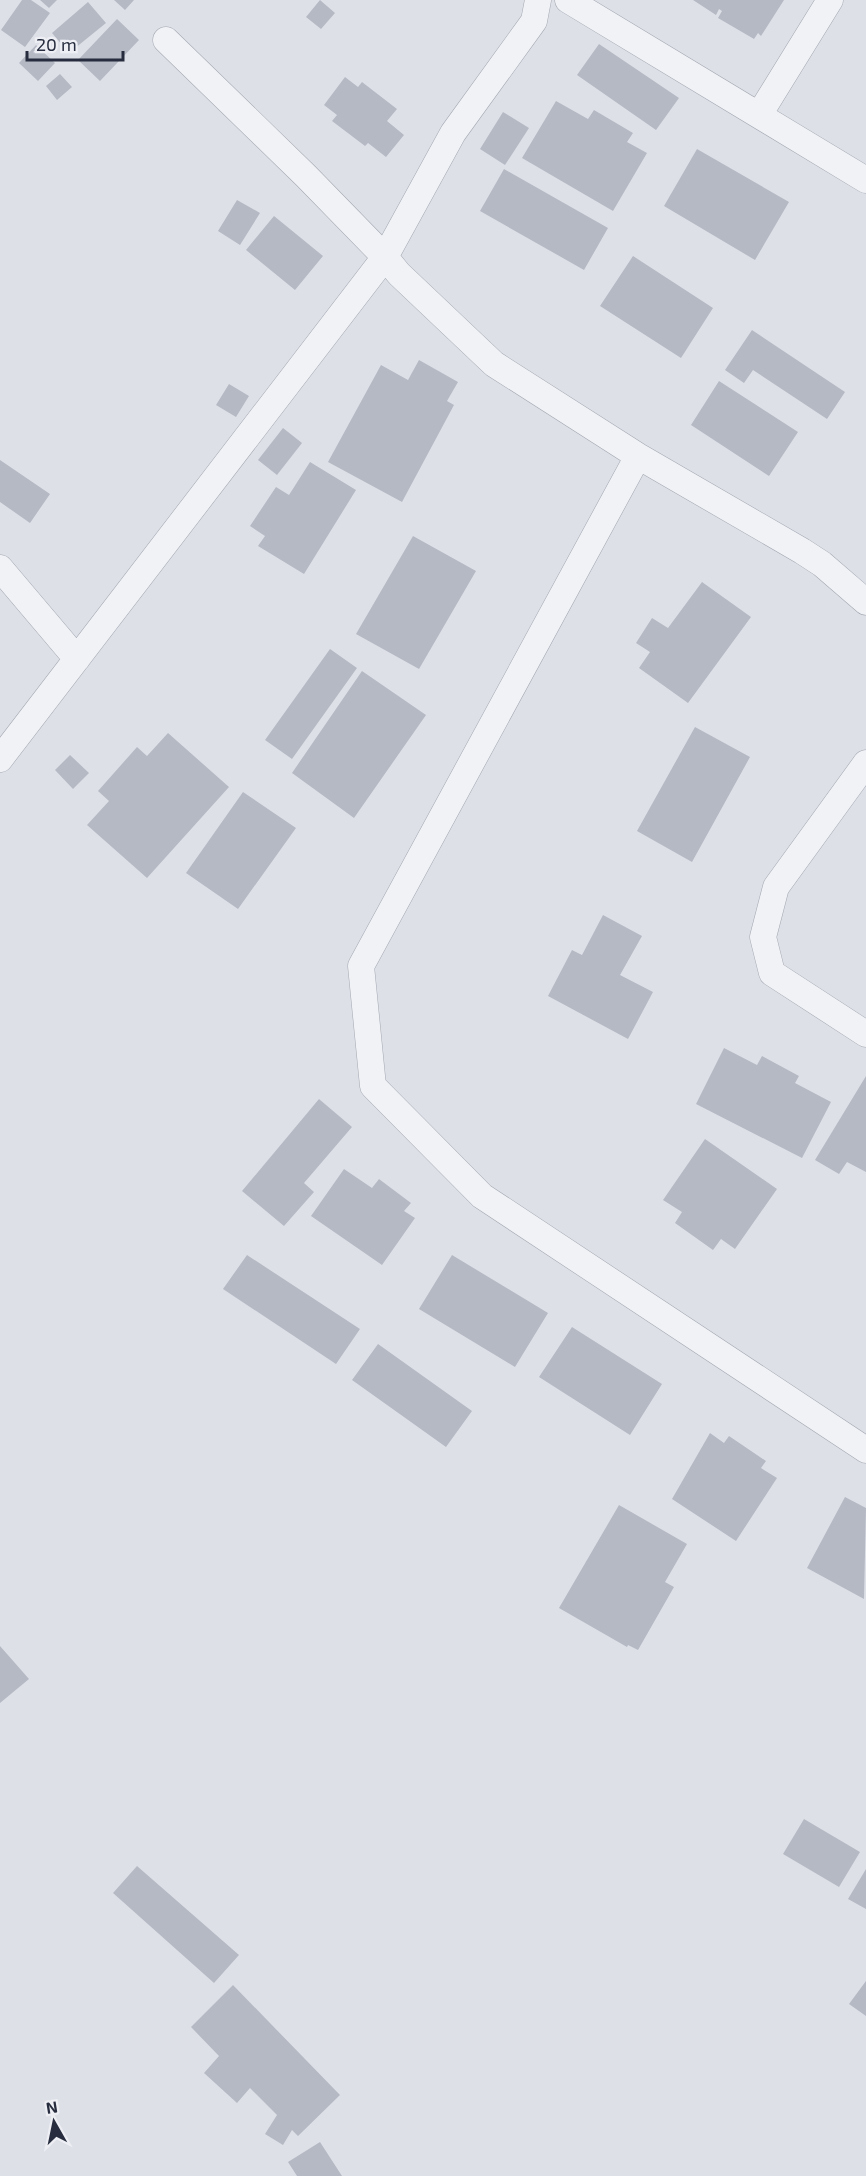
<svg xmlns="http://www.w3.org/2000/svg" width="866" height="2176" font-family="'Exo 2',sans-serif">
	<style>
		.building { fill: #b5b9c4 }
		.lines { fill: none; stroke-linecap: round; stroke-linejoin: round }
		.street-casing { stroke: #a3a7b1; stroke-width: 27 }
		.street { stroke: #f0f2f6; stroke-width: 26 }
	</style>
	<rect width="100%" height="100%" fill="#dee0e7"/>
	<path class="building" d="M22,0H31L50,13L25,47L1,30Z
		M40,0H57L49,8Z
		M114,0H134L125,10Z
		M320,0L335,13L321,29L306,17Z
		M693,0H784L761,36L758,33L754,39L718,18L722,11L719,9L716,15Z
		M88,2L106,23L69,53L52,33Z
		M117,19L139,40L100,81L78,60Z
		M599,44L679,98L656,130L577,75Z
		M36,45L55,63L38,81L19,63Z
		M60,74L72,87L57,100L46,86Z
		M345,77L358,87L362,82L397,109L387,121L404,135L386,157L368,143L365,146L332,121L337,115L324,105Z
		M556,101L588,119L594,110L633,133L627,142L647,153L613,211L522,158Z
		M503,112L529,128L505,165L480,149Z
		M697,149L789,202L755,260L664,206Z
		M504,169L608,228L584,270L480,211Z
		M237,200L260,213L240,245L218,231Z
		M274,216L323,256L295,290L246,250Z
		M633,256L713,308L681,358L600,306Z
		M752,330L845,392L827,419L753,370L744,383L725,370Z
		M419,360L458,382L447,401L454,405L402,502L328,462L381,365L408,380Z
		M719,381L798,432L769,476L691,425Z
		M229,384L249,396L236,417L216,405Z
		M283,428L302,443L277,475L258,460Z
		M0,460L50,494L30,523L0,502Z
		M310,462L356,490L304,574L258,546L265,536L250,526L276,487L289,495Z
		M413,536L476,571L419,669L356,634Z
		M702,582L751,617L688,703L639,668L650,652L636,643L652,618L668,628Z
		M330,649L357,668L292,759L265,740Z
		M362,671L426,715L354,818L292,773Z
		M695,727L750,757L692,862L637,831Z
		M168,733L229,787L147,878L87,825L109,801L98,791L137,747L147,756Z
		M70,755L89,773L73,789L55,770Z
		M243,792L296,828L238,909L186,873Z
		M603,915L642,936L620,975L653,992L628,1039L548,996L572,950L582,955Z
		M724,1048L757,1065L762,1056L799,1076L795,1083L831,1102L802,1158L696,1104Z
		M866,1076V1172L847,1162L839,1174L815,1160Z
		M319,1099L352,1127L304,1183L314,1192L284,1226L242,1191Z
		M705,1139L777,1189L735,1249L721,1239L713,1250L675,1223L682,1212L663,1200Z
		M344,1169L372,1188L379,1179L411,1203L404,1211L415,1218L382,1265L311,1216Z
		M247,1255L360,1329L336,1364L223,1289Z
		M452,1255L548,1313L515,1367L419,1309Z
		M572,1327L662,1384L630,1435L539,1377Z
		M378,1344L472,1411L446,1447L352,1380Z
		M710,1433L724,1443L729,1436L766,1461L761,1468L777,1478L736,1541L672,1499Z
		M845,1497L866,1508L864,1599L807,1568Z
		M619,1505L687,1544L665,1582L674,1587L638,1650L628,1645L627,1647L559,1608Z
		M0,1646L29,1679L0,1703Z
		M804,1819L860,1852L839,1887L783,1854Z
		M137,1866L239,1955L214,1983L113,1893Z
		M866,1869V1909L848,1899Z
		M866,1981V2016L849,2004Z
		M233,1985L340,2095L298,2136L292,2130L283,2145L265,2134L277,2115L250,2088L237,2103L204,2073L219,2056L191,2027Z
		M320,2142L342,2176H297L288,2162Z"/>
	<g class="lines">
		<g class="street-casing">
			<path id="street" d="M568,0L866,180
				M166,40L306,176L385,257L399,274L494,364L638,456L802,551L822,564L866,602
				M759,115L830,0
				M638,456L361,966L373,1086L482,1196L866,1450
				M0,568L77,659
				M0,759L385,257L453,133L534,21L538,0
				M866,763L776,887L763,937L772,973L866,1034"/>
		</g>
		<use href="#street" class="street"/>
	</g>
	<g transform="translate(54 2122) rotate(351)" stroke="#edeff5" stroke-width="4.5" paint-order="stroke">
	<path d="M0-4.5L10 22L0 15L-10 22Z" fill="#272d3e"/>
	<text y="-9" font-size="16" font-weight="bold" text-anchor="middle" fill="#272d3e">N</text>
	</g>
	<path d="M27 51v9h96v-9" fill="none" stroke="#272d3e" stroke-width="3"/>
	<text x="36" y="51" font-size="18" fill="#272d3e" stroke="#edeff5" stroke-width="4.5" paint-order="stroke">20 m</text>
</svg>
